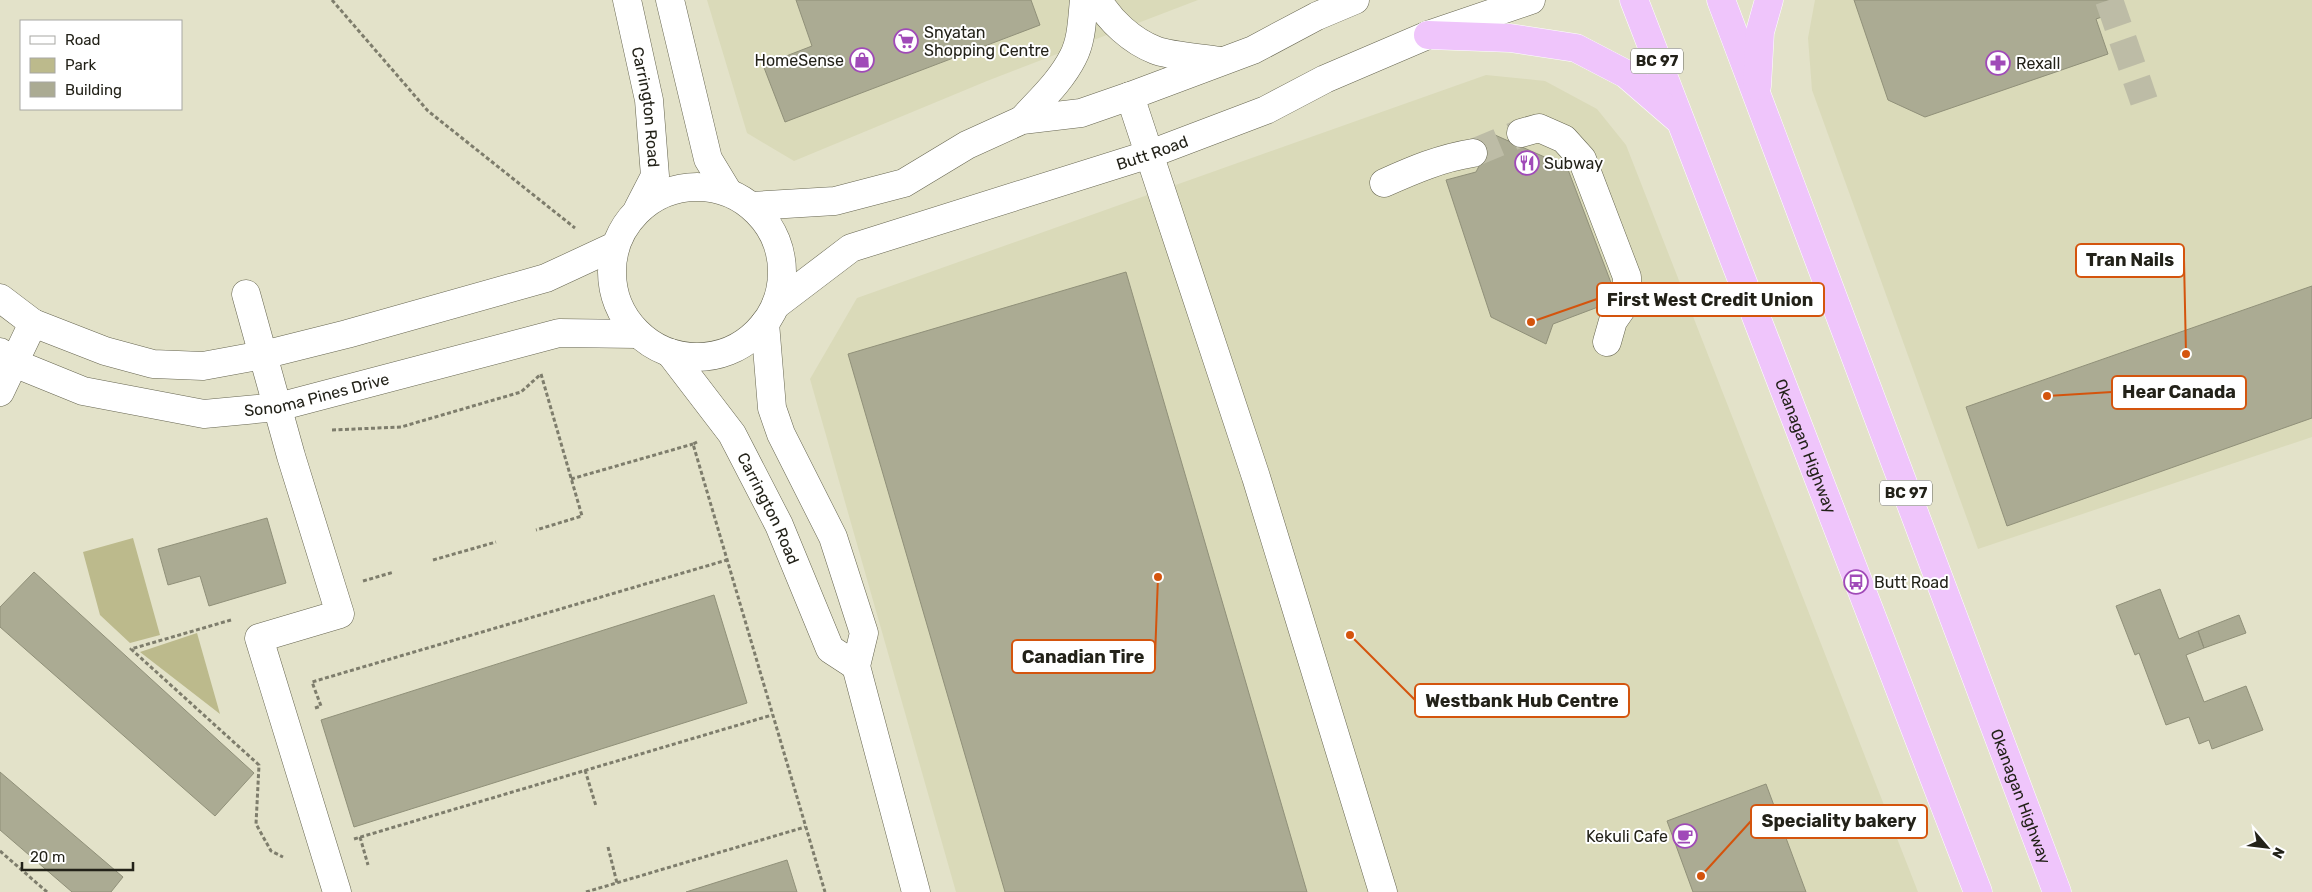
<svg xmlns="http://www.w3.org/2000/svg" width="2312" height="892" font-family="Rubik,sans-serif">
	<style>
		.built { fill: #dadab9 }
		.green { fill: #bcba8c }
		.building { fill: #abab93; stroke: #909079 }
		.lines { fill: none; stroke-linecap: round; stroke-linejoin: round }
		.minor-tunnel { stroke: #bdbca6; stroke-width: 28; stroke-dasharray: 28 14; stroke-linecap: butt }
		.minor-casing { stroke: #666550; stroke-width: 29 }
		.highway-casing { stroke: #fff; stroke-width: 29 }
		.path { stroke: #7e7d6c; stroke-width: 3; stroke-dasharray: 4 2.5; stroke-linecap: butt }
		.minor { stroke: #fff; stroke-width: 28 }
		.highway { stroke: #efc5fb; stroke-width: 28 }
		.labels { text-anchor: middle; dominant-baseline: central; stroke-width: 4; stroke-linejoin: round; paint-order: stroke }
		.shield { fill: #fff; stroke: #65645e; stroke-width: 1 }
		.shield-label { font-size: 15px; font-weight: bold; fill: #232219 }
		.poi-label { font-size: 16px; fill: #232219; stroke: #fff; text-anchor: start }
		.street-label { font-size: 16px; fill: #232219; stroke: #fff }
		.leader { fill: none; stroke: #d4540d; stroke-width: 2 }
		.callout-dot { fill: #d4540d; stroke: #fff; stroke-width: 2 }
		.callout { fill: #fff; stroke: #d4540d; stroke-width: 2 }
		.callout-label { font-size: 18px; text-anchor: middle; font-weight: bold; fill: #232219 }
	</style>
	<rect width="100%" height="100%" fill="#e3e2c9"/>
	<path class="built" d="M707,0H1198L987,81L794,161L747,133Z
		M1815,0H2312V437L1978,549L1812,90L1808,38Z
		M1486,75L1545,81L1597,109L1626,145L1918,892H956L810,379L857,298Z"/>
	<path class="green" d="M133,538L160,635L130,643L100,615L83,552Z
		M197,633L220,714L140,652Z"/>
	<path class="building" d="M796,0H1031L1040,25L785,122L763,65L812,46Z
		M1854,0H2122L2125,9L2096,19L2108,54L1925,117L1888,100Z
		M1495,135L1567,167L1613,288L1606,304L1553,324L1546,344L1491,317L1446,180L1476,172Z
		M1126,272L1307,892H1005L848,354Z
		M2312,286V418L2007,526L1966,407Z
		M267,518L286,583L209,606L200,576L168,585L158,549Z
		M34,572L254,773L215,816L0,627V607Z
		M2160,589L2179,639L2198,631L2204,648L2186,655L2204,702L2246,686L2263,730L2212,749L2209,740L2199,744L2189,717L2166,725L2139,653L2135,655L2116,606Z
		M714,595L747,703L354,827L321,720Z
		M2239,615L2246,633L2204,648L2198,631Z
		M0,772L123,877L111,892H72L0,830Z
		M1766,784L1806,892H1693L1667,821Z
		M787,860L797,892H686Z"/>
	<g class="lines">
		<path class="minor-tunnel" d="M2109,0L2144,101
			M1473,153L1521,133"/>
		<g class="minor-casing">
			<g id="minor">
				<path id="s1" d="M627,0L649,100L655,176L638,209"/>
				<path d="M670,0L708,159L728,192"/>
				<path d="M1098,0C1110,21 1132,41 1155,50C1170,56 1202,58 1220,61"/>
				<path d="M1130,96L1256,477L1383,892"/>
				<path d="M1022,120C1040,100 1061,81 1073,57C1082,40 1082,18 1084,0"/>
				<path d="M1521,133L1539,128L1564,139L1582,159L1627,277V301L1613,321L1607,342"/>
				<path d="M1384,183C1413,170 1441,158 1473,153"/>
				<circle cx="697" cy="272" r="85"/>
				<path d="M752,206L835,201L904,183L967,145L1022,120L1081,113L1130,96L1253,50L1317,16L1355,0"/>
				<path d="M246,294L291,456L340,614L259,638L337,892"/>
				<path d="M0,298L33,323L105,351L153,364L203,366L263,355L347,334L546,278L615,246"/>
				<path id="s2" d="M776,305L851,248L1150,154L1266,110L1325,79L1428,35L1531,0"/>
				<path d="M765,323L772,408L781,434L833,537L864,633L856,666L916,892"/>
				<path id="s3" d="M0,352L14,363L83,391L204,414L278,407L559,333L638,334"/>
				<path id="s4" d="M670,353L732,434L779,525L830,649L856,666"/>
				<path d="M0,392L33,323"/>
			</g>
		</g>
		<g class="highway-casing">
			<g id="highway">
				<path id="s5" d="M1634,0L1978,892"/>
				<path id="s6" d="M1721,0L2057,892"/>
				<path d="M1428,35L1510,38L1576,48L1626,74L1678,119"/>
				<path d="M1757,86L1760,32L1769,0"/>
			</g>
		</g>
		<path class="path" d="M332,0L428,111L575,228
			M332,430L401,427L521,392L541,374L582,516L536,530
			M697,442L693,444L825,892
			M571,479L693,444
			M433,560L496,542
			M363,581L394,572
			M231,620L131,649L259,765L256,824L271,851L283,857
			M315,708L321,706L312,682L727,560
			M585,770L596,806
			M360,837L368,865
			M354,839L772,715
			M608,847L617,883
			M0,851L47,892
			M586,892L805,827"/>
		<use href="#minor" class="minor"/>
		<use href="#highway" class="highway"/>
	</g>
	<defs>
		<g id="supermarket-ring" transform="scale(1.25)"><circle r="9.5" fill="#fff" stroke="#a04ab8" stroke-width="1.5"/><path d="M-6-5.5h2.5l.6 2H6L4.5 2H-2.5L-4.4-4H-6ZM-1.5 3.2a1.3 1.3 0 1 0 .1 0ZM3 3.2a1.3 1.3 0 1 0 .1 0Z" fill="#a04ab8"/></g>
		<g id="shop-ring" transform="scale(1.25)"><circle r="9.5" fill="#fff" stroke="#a04ab8" stroke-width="1.5"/><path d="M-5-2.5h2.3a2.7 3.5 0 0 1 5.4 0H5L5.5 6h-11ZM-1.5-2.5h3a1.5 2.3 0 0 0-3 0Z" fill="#a04ab8"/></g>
		<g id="pharmacy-ring" transform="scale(1.25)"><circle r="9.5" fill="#fff" stroke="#a04ab8" stroke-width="1.5"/><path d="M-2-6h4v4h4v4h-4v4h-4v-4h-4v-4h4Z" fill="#a04ab8"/></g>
		<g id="restaurant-ring" transform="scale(1.25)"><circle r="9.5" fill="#fff" stroke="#a04ab8" stroke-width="1.5"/><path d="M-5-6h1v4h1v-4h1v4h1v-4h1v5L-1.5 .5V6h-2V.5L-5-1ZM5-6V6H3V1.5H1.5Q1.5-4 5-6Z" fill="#a04ab8"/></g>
		<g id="bus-ring" transform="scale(1.25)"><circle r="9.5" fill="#fff" stroke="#a04ab8" stroke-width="1.5"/><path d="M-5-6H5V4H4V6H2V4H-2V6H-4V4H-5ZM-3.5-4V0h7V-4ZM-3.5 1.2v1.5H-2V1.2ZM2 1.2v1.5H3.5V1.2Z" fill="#a04ab8"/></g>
		<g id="cafe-ring" transform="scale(1.25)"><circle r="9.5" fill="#fff" stroke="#a04ab8" stroke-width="1.5"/><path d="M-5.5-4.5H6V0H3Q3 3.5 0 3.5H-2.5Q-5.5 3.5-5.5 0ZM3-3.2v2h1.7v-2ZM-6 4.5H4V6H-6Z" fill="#a04ab8"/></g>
	</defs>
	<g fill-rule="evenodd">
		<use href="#supermarket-ring" x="906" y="41"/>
		<use href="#shop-ring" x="862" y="60"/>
		<use href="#pharmacy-ring" x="1998" y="63"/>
		<use href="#restaurant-ring" x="1527" y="163"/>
		<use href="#bus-ring" x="1856" y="582"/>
		<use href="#cafe-ring" x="1685" y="836"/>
	</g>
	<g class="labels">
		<g class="shield">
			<rect x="1631" y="48.5" width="52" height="25" rx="4"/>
			<rect x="1880" y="480.5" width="52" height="25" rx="4"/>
		</g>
		<g class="shield-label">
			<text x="1657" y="61">BC 97</text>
			<text x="1906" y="493">BC 97</text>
		</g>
		<g class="poi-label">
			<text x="924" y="32">Snyatan<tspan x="924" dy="18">Shopping Centre</tspan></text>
			<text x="844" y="60" text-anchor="end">HomeSense</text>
			<text x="2016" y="63">Rexall</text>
			<text x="1544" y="163">Subway</text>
			<text x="1874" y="582">Butt Road</text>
			<text x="1668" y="836" text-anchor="end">Kekuli Cafe</text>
		</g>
		<g class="street-label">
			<text stroke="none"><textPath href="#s1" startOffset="109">Carrington Road</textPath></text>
			<text stroke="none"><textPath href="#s2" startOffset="410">Butt Road</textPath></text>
			<text stroke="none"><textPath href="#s3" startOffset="330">Sonoma Pines Drive</textPath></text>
			<text stroke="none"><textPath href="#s5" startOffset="478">Okanagan Highway</textPath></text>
			<text stroke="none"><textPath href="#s4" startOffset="185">Carrington Road</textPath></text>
			<text stroke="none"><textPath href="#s6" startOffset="851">Okanagan Highway</textPath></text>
		</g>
	</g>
	<path class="leader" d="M2186 354L2184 260M1531 322L1597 299M2047 396L2112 392M1158 577L1155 657M1350 635L1415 700M1701 876L1751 821"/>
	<g class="callout-dot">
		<circle cx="2186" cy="354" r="5"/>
		<circle cx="1531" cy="322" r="5"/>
		<circle cx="2047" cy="396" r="5"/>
		<circle cx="1158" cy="577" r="5"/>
		<circle cx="1350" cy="635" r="5"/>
		<circle cx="1701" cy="876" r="5"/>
	</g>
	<g class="callout">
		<rect x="2076" y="244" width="108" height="33" rx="5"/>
		<rect x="1597" y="283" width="227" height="33" rx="5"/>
		<rect x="2112" y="376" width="134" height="33" rx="5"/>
		<rect x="1012" y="640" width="143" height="33" rx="5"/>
		<rect x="1415" y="684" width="214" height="33" rx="5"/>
		<rect x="1751" y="805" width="176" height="33" rx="5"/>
	</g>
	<g class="callout-label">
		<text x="2130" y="266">Tran Nails</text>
		<text x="1710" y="306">First West Credit Union</text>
		<text x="2179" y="398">Hear Canada</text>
		<text x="1083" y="663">Canadian Tire</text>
		<text x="1522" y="707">Westbank Hub Centre</text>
		<text x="1839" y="827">Speciality bakery</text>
	</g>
	<rect x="20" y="20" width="162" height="90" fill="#ffffff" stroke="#a7a7a3"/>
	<rect x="30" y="36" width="25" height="8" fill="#ffffff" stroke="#a7a7a3"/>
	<text x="65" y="45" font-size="15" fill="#232219">Road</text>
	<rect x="30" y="58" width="25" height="15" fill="#bcba8c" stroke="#a7a7a3"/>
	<text x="65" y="70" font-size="15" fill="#232219">Park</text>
	<rect x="30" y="82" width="25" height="15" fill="#abab93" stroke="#a7a7a3"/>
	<text x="65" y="95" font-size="15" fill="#232219">Building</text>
	<g transform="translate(2267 847) rotate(118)" stroke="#ffffff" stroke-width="4" paint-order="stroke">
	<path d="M0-4L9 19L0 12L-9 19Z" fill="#232219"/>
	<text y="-8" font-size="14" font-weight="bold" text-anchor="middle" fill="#232219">N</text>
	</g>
	<path d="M22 862v8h111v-8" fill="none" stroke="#232219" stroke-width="2.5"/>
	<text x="30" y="862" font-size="15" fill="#232219" stroke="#ffffff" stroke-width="4" paint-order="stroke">20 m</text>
</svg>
